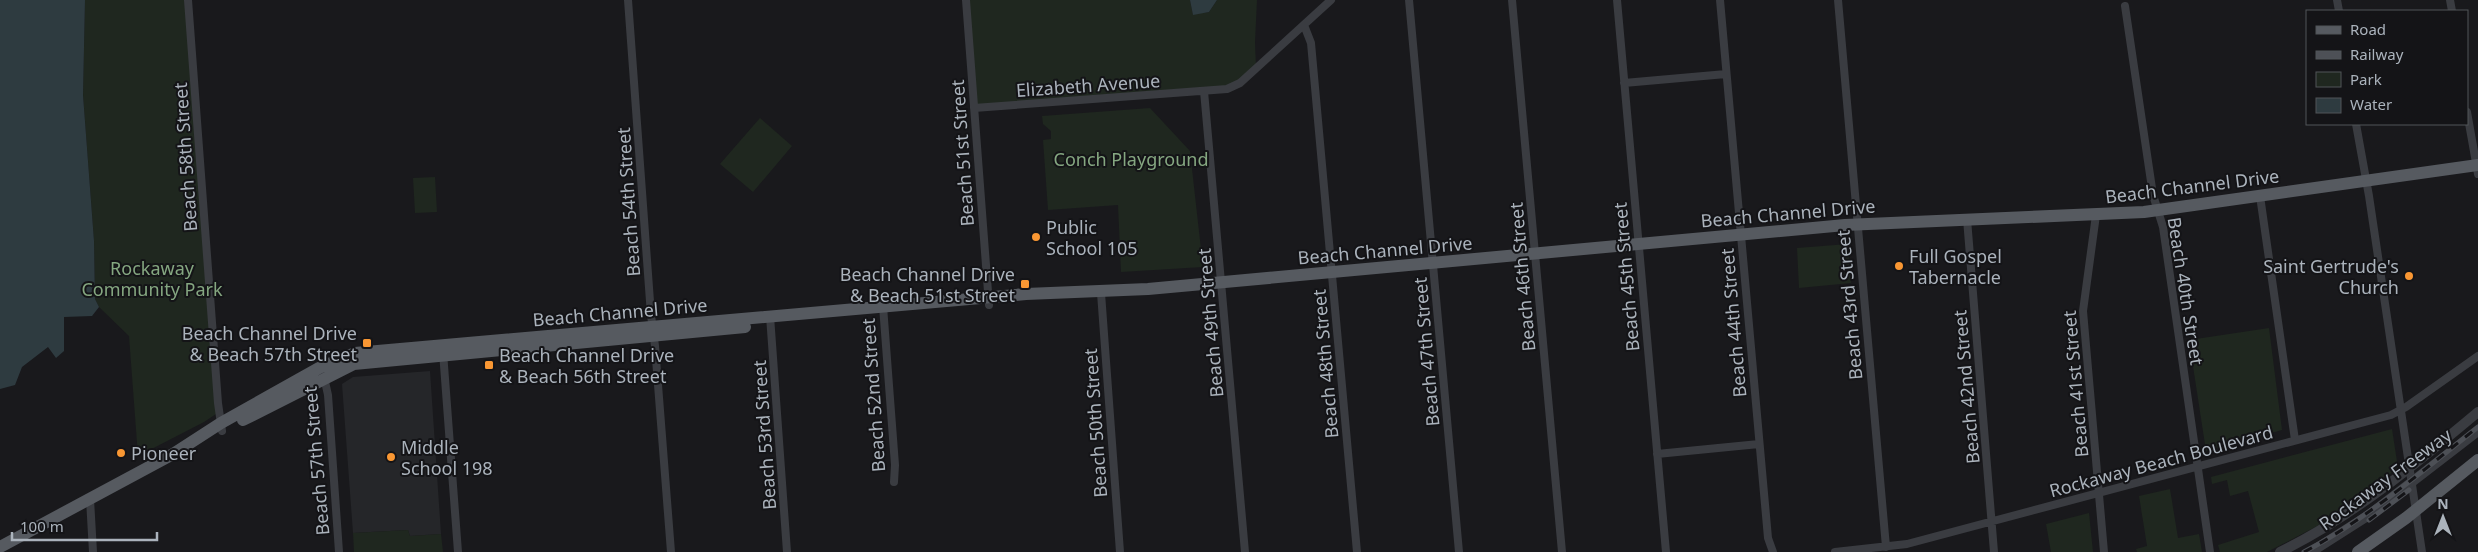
<svg xmlns="http://www.w3.org/2000/svg" width="2478" height="552" font-family="'Noto Sans',sans-serif">
	<style>
		.built { fill: #252629 }
		.green { fill: #1f271f }
		.water { fill: #2e3b40 }
		.lines { fill: none; stroke-linecap: round; stroke-linejoin: round }
		.minor { stroke: #3a3c41; stroke-width: 8 }
		.tertiary { stroke: #3a3c41; stroke-width: 10 }
		.primary { stroke: #565a60; stroke-width: 12 }
		.rail-casing { stroke: #4d5056; stroke-width: 5 }
		.rail { stroke: #141417; stroke-width: 3; stroke-dasharray: 9; stroke-linecap: butt }
		.poi-dot { fill: #f99733; stroke: #141417; stroke-width: 2 }
		.labels { text-anchor: middle; dominant-baseline: central; stroke-width: 4; stroke-linejoin: round; paint-order: stroke }
		.street-label { font-size: 18px; fill: #abb3bc; stroke: #141417 }
		.park-label { font-size: 18px; fill: #85a781; stroke: #141417 }
		.poi-label { font-size: 18px; fill: #abb3bc; stroke: #141417; text-anchor: start }
	</style>
	<rect width="100%" height="100%" fill="#19191c"/>
	<path class="built" d="M430,371L441,534L410,536L408,530L353,533L342,384L353,377Z"/>
	<path class="green" d="M85,0H188L219,412L204,422L138,456L129,336L99,307L95,299L94,241L83,95Z
		M966,0H1190L1193,14L1209,12L1217,0H1257L1255,42L1256,68L1231,88L974,108Z
		M1150,108L1190,151L1203,267L1121,272L1118,205L1048,210L1043,140L1051,139V131L1043,124L1042,116Z
		M760,118L792,146L753,192L720,164Z
		M435,177L437,212L415,213L413,178Z
		M1848,244L1851,283L1799,288L1797,248Z
		M2269,328L2282,430L2206,451L2189,340Z
		M2392,429L2398,468L2327,521L2267,552H2220L2218,545L2259,532L2248,491L2230,496L2227,480L2212,484L2211,477Z
		M2170,489L2178,538L2199,534L2202,552H2137L2136,549L2147,546L2139,496Z
		M2089,513L2093,552H2051L2046,524Z
		M408,530L410,536L441,534L443,552H354L353,533Z"/>
	<path class="water" d="M0,0H85L83,95L94,241L95,299L99,307L92,316L64,317V351L56,358L48,347L22,367L15,385L0,389Z
		M1190,0H1217L1209,12L1193,15Z"/>
	<g class="lines">
		<path class="minor" d="M188,0L218,403L222,431
			M628,0L651,315L655,346L671,552
			M966,0L989,305
			M1409,0L1459,552
			M1512,0L1562,552
			M1617,0L1666,552
			M1720,0L1768,538L1773,552
			M1838,0L1886,547
			M2337,0L2339,11
			M2450,0L2452,11
			M2125,6L2153,195L2163,227L2210,552
			M1304,25L1311,43L1357,552
			M1624,83L1726,74
			M1204,91L1245,552
			M974,108L1227,89L1240,83L1331,0
			M2467,112L2478,174
			M2356,124L2369,196L2422,552
			M2260,196L2295,440
			M2096,215L2083,311L2104,552
			M1967,219L1994,552
			M1101,293L1120,552
			M883,306L895,465L894,482
			M770,316L787,552
			M443,352L458,552
			M324,377L328,395L339,552
			M1657,454L1759,444
			M90,499L93,552
			M1835,552L1907,544L2391,415L2406,407L2478,356"/>
		<path class="tertiary" d="M2280,552C2353,516 2416,464 2478,412
			M2311,552L2369,515L2478,431"/>
		<path class="primary" d="M243,420L354,364L745,327
			M170,456L221,423L319,368L355,353L1026,294L1148,289L1845,225L2144,212L2478,165
			M0,547L175,453
			M2358,552L2406,518L2478,460"/>
		<g class="rail-casing">
			<path id="rail" d="M2369,520L2409,490
				M2304,552C2367,519 2422,471 2478,427"/>
		</g>
		<use href="#rail" class="rail"/>
	</g>
	<g class="poi-dot">
		<circle cx="1036" cy="237" r="5"/>
		<circle cx="1899" cy="266" r="5"/>
		<circle cx="2409" cy="276" r="5"/>
		<rect x="1020" y="279" width="10" height="10" rx="2.5"/>
		<rect x="362" y="338" width="10" height="10" rx="2.5"/>
		<rect x="484" y="360" width="10" height="10" rx="2.5"/>
		<circle cx="121" cy="453" r="5"/>
		<circle cx="391" cy="457" r="5"/>
	</g>
	<g class="labels">
		<g class="street-label">
			<text transform="translate(1088 85) rotate(-4)">Elizabeth Avenue</text>
			<text transform="translate(962 153) rotate(-94)">Beach 51st Street</text>
			<text transform="translate(185 157) rotate(-94)">Beach 58th Street</text>
			<text transform="translate(2192 186) rotate(-7)">Beach Channel Drive</text>
			<text transform="translate(628 202) rotate(-94)">Beach 54th Street</text>
			<text transform="translate(1788 213) rotate(-5)">Beach Channel Drive</text>
			<text transform="translate(1385 250) rotate(-5)">Beach Channel Drive</text>
			<text transform="translate(1522 277) rotate(-95)">Beach 46th Street</text>
			<text transform="translate(1626 277) rotate(-95)">Beach 45th Street</text>
			<text transform="translate(2186 291) rotate(81)">Beach 40th Street</text>
			<text transform="translate(1849 305) rotate(-95)">Beach 43rd Street</text>
			<text transform="translate(620 312) rotate(-5)">Beach Channel Drive</text>
			<text transform="translate(1210 323) rotate(-95)">Beach 49th Street</text>
			<text transform="translate(1733 323) rotate(-95)">Beach 44th Street</text>
			<text transform="translate(1426 352) rotate(-95)">Beach 47th Street</text>
			<text transform="translate(1325 364) rotate(-95)">Beach 48th Street</text>
			<text transform="translate(2075 384) rotate(-95)">Beach 41st Street</text>
			<text transform="translate(1966 387) rotate(-95)">Beach 42nd Street</text>
			<text transform="translate(873 395) rotate(-94)">Beach 52nd Street</text>
			<text transform="translate(1095 423) rotate(-94)">Beach 50th Street</text>
			<text transform="translate(764 435) rotate(-94)">Beach 53rd Street</text>
			<text transform="translate(316 461) rotate(-95)">Beach 57th Street</text>
			<text transform="translate(2161 461) rotate(-15)">Rockaway Beach Boulevard</text>
			<text transform="translate(2385 479) rotate(-36)">Rockaway Freeway</text>
		</g>
		<g class="park-label">
			<text x="1131" y="159">Conch Playground</text>
			<text x="152" y="268">Rockaway<tspan x="152" dy="21">Community Park</tspan></text>
		</g>
		<g class="poi-label">
			<text x="1046" y="227">Public<tspan x="1046" dy="21">School 105</tspan></text>
			<text x="1909" y="256">Full Gospel<tspan x="1909" dy="21">Tabernacle</tspan></text>
			<text x="2399" y="266" text-anchor="end">Saint Gertrude's<tspan x="2399" dy="21">Church</tspan></text>
			<text x="1015" y="274" text-anchor="end">Beach Channel Drive<tspan x="1015" dy="21">&amp; Beach 51st Street</tspan></text>
			<text x="357" y="333" text-anchor="end">Beach Channel Drive<tspan x="357" dy="21">&amp; Beach 57th Street</tspan></text>
			<text x="499" y="355">Beach Channel Drive<tspan x="499" dy="21">&amp; Beach 56th Street</tspan></text>
			<text x="401" y="447">Middle<tspan x="401" dy="21">School 198</tspan></text>
			<text x="131" y="453">Pioneer</text>
		</g>
	</g>
	<rect x="2306" y="10" width="162" height="115" fill="#141417" stroke="#505459"/>
	<rect x="2316" y="26" width="25" height="8" fill="#565a60" stroke="#505459"/>
	<text x="2350" y="35" font-size="15" fill="#abb3bc">Road</text>
	<rect x="2316" y="51" width="25" height="8" fill="#4d5056" stroke="#505459"/>
	<text x="2350" y="60" font-size="15" fill="#abb3bc">Railway</text>
	<rect x="2316" y="72" width="25" height="15" fill="#1f271f" stroke="#505459"/>
	<text x="2350" y="85" font-size="15" fill="#abb3bc">Park</text>
	<rect x="2316" y="98" width="25" height="15" fill="#2e3b40" stroke="#505459"/>
	<text x="2350" y="110" font-size="15" fill="#abb3bc">Water</text>
	<g transform="translate(2443 517)" stroke="#141417" stroke-width="4" paint-order="stroke">
	<path d="M0-4L9 19L0 12L-9 19Z" fill="#abb3bc"/>
	<text y="-8" font-size="14" font-weight="bold" text-anchor="middle" fill="#abb3bc">N</text>
	</g>
	<path d="M12 532v8h145v-8" fill="none" stroke="#abb3bc" stroke-width="2.5"/>
	<text x="20" y="532" font-size="15" fill="#abb3bc" stroke="#141417" stroke-width="4" paint-order="stroke">100 m</text>
</svg>
